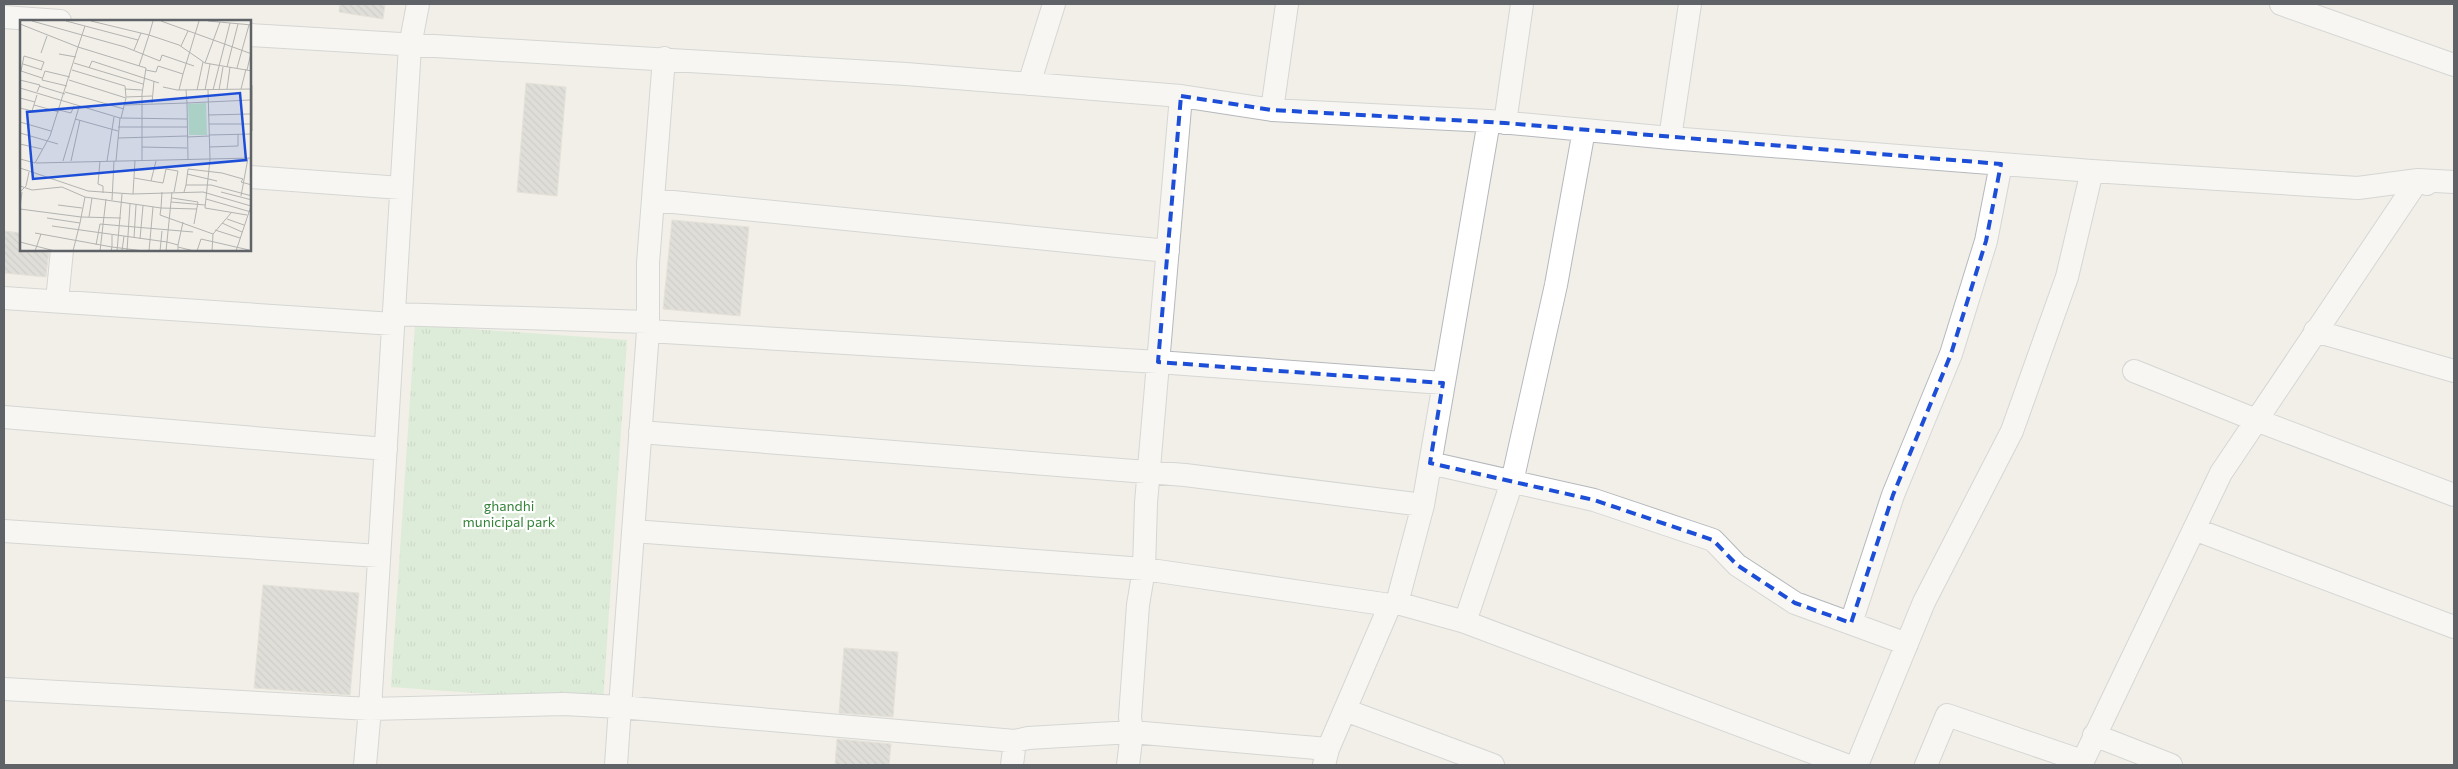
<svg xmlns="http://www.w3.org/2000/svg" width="2458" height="769" font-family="Commissioner,sans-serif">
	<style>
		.grass { fill: url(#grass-tufts) }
		.building { fill: url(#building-back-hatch); stroke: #d6d1c6 }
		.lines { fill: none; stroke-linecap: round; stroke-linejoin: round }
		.minor-casing { stroke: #b5b8bc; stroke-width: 24 }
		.minor { stroke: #fff; stroke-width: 22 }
		.marked { fill: none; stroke: #1d4ed8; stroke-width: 4; stroke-dasharray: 10 6; stroke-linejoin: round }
		.labels { text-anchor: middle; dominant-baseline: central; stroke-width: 4.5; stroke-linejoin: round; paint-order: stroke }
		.park-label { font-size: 14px; fill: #348238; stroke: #fff }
		.inset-road { fill: none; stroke: #b3b3b1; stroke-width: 1 }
		.view { fill: #1d4ed8; fill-opacity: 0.15; stroke: #1d4ed8; stroke-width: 2.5 }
		.inset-edge { fill: none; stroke: #5f6368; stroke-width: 2.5 }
	</style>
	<defs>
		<pattern id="grass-tufts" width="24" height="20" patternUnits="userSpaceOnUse" patternTransform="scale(1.25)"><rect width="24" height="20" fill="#c5e8c5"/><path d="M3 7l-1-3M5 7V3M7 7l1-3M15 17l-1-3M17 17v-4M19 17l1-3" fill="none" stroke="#a3c0a4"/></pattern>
		<pattern id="building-back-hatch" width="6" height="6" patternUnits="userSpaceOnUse" patternTransform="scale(1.25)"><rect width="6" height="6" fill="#cccac5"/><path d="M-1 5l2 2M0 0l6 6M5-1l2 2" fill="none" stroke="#a9a8a4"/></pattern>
	</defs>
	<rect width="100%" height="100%" fill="#f1efe8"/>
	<path class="grass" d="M415,325L627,340L603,702L391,687Z"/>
	<path class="building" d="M340,4H385L383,19L339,12Z
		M526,83L566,87L557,196L517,192Z
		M672,220L749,227L740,316L663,309Z
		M4,231L21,233V250H49L46,277L4,273Z
		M263,585L359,593L350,695L254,688Z
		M844,648L898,652L893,717L839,713Z
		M837,739L891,744L889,765H835Z"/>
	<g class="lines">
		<g class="minor-casing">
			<path id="minor" d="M2281,4L2454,65
				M4,17L60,21
				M250,35L906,74L1181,96L1272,110L1489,121L1670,138L2092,171L2358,188L2418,180L2454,182
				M664,58L648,263V331L620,707L1015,741L1028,738L1132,732L1328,749
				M1029,84L1054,4
				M1272,110L1287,4
				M1505,123L1522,4
				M1670,138L1690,4
				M250,177L401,188
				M653,200L1168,251
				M4,298L393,324
				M57,301L62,250
				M394,314L648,322
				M648,331L1158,362L1443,383
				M2315,331L2454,371
				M2134,371L2256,420L2454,495
				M4,417L386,449
				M640,432L1185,475L1423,505
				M1430,463L1594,500L1713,540L1737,565L1795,603L1907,644
				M2194,529L2454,627
				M4,531L379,556
				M633,531L1144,569L1390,605L1397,603L1465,622L1846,765
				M1397,603L1423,505L1489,121
				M1465,622L1512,482L1556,285L1584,130
				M1851,623L1893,495L1951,354L1986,241L2001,164
				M4,689L370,709L564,704L620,707L616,765
				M1345,710L1493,765
				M2094,735L2171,765
				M365,765L370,709L410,46L418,4
				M1012,765L1015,741
				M1128,765L1132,732L1130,717L1138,605L1144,569L1146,503L1181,96
				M1324,765L1328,749L1390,605
				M1857,765L1924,602L2012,431L2067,277L2092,171
				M1926,765L1947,715L2082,761
				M2081,765L2221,473L2418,180L2427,184"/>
		</g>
		<use href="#minor" class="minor"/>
	</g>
	<path d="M0 0H2458V769H0ZM1181,96L1272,110L1505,123L2001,164L1986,241L1951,354L1893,495L1851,623L1795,603L1737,565L1713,540L1594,500L1430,463L1443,383L1158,362Z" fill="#f1efe8" fill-opacity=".55" fill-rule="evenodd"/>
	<path class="marked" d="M1181,96L1272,110L1505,123L2001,164L1986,241L1951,354L1893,495L1851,623L1795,603L1737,565L1713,540L1594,500L1430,463L1443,383L1158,362Z"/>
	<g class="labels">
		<g class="park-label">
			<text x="509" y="505">ghandhi<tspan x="509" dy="16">municipal park</tspan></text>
		</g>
	</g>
	<g transform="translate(20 20)">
		<rect width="231" height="231" fill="#f1efe8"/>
		<path d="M186,83L187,115H169L168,84Z" fill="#c5e8c5"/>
		<path class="inset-road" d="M12,1L105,27L140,41L142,35L174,46M46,1L65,6M71,1L129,15L133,1M141,1L232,34M188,1L232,5M0,4L58,27L65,6L118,20M161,26L168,11M114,30L121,13M21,33L27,16M39,34L56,37M54,43L123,64M185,43L200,2M3,44L22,50M119,46L129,15L159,25L185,43L232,51M207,47L218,4M69,48L72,41L139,63M217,48L229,5M21,50L24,42L4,36L1,51L22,58M52,50L105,66L106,77L132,76M126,50L136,52L138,46L163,54L179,1M227,50L231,33M0,60L20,65L17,72M49,60L106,78M232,65V111M19,66L45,74M47,66L22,60L25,51L50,57M143,67L157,70L232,69M0,68L100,98L167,99M105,69L122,70M207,69L210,47M221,69L226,49M159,70L163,54M166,70L167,83L230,80M177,70L183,42M185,70L190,44M188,70L190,139L185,188L227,195M193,70L210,3M199,70L203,47M45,72L104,89M0,78L15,82M132,83L134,61M14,85L39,92M105,85L167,83L168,140M0,88L12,91L17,75M39,90L51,93L54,86M188,95L230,94M101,98L106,78M55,99L98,111M0,102L31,111M189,104H231M98,107H167M0,113L38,124M189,115L232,114M167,117L189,116M98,118L167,116M0,124L22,129M122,127L167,128M189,127L218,126V114M0,139L15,143L30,116L58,27L126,48L122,74V141M43,141L59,87M51,141L60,100M80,141L78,164L83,166V173M87,141L94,97M96,141L100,98M16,143L232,138M0,148L68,171L112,174L183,172L231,186M167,154L197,161M114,158L143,163L146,149L158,151L154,172M131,161L136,141M166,165L168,149L202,153L223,159L221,162L232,165M0,166L12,170L42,167L65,177L60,203L27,198M0,172L6,166L9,152M164,172L166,165H191L232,176M201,172L232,180M113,174L115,140M221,176L228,138M65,177L141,188L142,172M152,178L178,182L174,204M186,179L231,192M92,180L94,141M151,182L185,185M38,185L62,188M0,187L2,172M0,189L61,197L101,198M177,189L141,188L140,195L193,214M69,197L72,178M207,199L224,205M202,203L222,212M32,206L147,222L158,225V231M195,210L220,218M15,213L92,227V215M114,218L116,185M120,219L123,186M0,222L35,231M76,225L80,204L173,212M158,225L163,202M158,227L174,231M15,231L21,214M53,231L60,203M80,231L86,179M91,231L92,227L124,231M97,231L102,174M102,231L104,216M107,231L110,184M129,231L133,187M140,231L142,211M146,231L152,172M177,231L181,219L229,230M192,231L193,214L211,193M216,231L231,186"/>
		<path class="view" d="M220,73L226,140L13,159L7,92Z"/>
		<rect width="231" height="231" class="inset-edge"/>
	</g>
	<rect width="2458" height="769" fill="none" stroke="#5f6368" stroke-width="10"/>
</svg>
